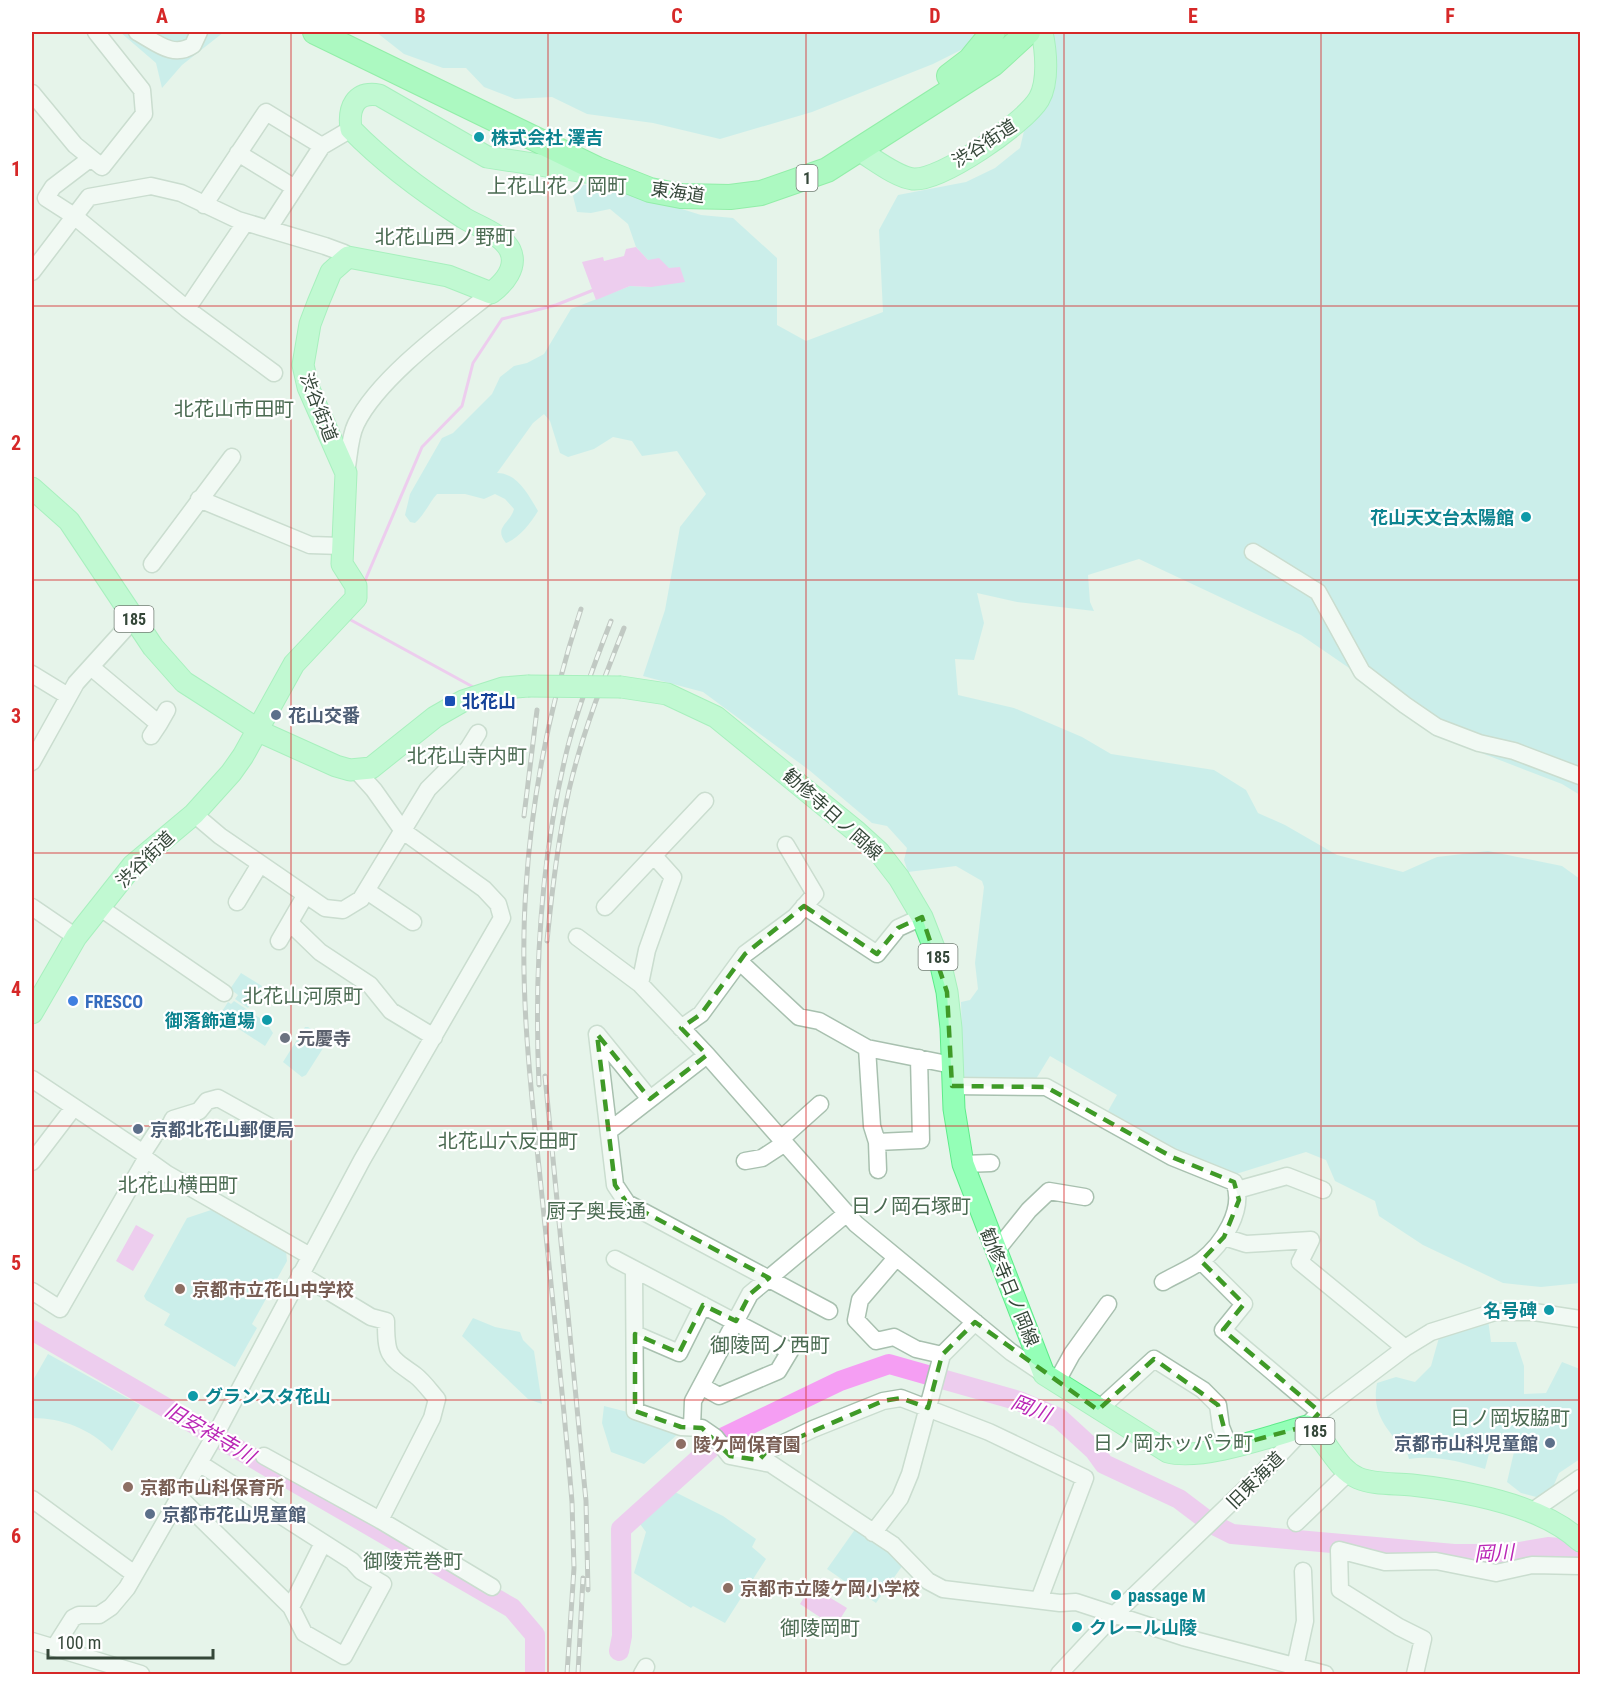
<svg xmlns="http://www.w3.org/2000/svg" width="1612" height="1706" font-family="'Roboto Condensed','Noto Sans JP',sans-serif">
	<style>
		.green { fill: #ace7eb }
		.water { fill: #f59ef3 }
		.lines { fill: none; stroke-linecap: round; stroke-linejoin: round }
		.stream { stroke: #f59ef3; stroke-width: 3 }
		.river { stroke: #f59ef3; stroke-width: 20 }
		.minor-casing { stroke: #a8c0af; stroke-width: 19 }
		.major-casing { stroke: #5deb89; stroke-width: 23 }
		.highway-casing { stroke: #2de75a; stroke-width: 26 }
		.minor { stroke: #fff; stroke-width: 16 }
		.major { stroke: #94ffb7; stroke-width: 21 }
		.highway { stroke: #66ff91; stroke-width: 24 }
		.rail-casing { stroke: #969696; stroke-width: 5 }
		.rail { stroke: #fff; stroke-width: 3; stroke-dasharray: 9; stroke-linecap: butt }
		.major-bridge-casing { stroke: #5deb89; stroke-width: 23; stroke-linecap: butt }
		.major-bridge { stroke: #94ffb7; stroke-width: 21 }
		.marked { fill: none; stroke: #3f9a27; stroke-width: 4.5; stroke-dasharray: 12 8; stroke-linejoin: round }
		.grid { fill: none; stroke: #d62828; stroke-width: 1.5; stroke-opacity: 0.55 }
		.culture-dot { fill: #0f9aa8; stroke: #fff; stroke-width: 2 }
		.transit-dot { fill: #1a4fb4; stroke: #fff; stroke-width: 2 }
		.service-dot { fill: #5c6f8a; stroke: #fff; stroke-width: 2 }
		.shop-dot { fill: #3f7fe0; stroke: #fff; stroke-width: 2 }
		.worship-dot { fill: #6b7280; stroke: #fff; stroke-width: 2 }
		.education-dot { fill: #8d6e63; stroke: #fff; stroke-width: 2 }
		.labels { text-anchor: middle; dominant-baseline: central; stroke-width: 4.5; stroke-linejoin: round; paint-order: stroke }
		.shield { fill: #fff; stroke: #727e74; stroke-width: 1.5 }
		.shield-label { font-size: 16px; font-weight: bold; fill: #354739 }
		.culture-label { font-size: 18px; font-weight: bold; fill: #0d838f; stroke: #fff; text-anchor: start }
		.street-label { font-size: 18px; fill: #354739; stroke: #fff }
		.transit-label { font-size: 18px; font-weight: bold; fill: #164399; stroke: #fff; text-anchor: start }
		.service-label { font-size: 18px; font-weight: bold; fill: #4e5e75; stroke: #fff; text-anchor: start }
		.shop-label { font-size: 18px; font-weight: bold; fill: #366cbe; stroke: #fff; text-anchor: start }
		.worship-label { font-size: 18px; font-weight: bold; fill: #5b616d; stroke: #fff; text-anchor: start }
		.education-label { font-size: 18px; font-weight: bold; fill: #785e54; stroke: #fff; text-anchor: start }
		.neighbourhood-label { font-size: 20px; fill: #4b6b52; stroke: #fff }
		.water-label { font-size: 20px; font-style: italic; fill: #ba27b6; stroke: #fff }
		.neatline { fill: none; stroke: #d62828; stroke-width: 2 }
		.grid-label { font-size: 20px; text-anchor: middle; font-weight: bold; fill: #d62828 }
	</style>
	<rect width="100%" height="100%" fill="#e6f4ea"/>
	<path class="green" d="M120,32H224L182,65L162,88L156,63Z
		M376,32H981L961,50L933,64L812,112L720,139L653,123L587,114L552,97L515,99L484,87L466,68H443L404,54Z
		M1047,32H1580V795L1562,784L1484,754L1371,683L1301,635L1139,559L1088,575L1090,602L1094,611L1017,602L977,593L984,623L974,660L955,659L958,695L1014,708L1082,737L1111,754L1214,770L1246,790L1258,813L1285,825L1337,855L1403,872L1437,857L1488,851L1562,866L1580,879V1283L1541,1287L1503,1283L1423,1245L1379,1216L1375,1201L1335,1181L1326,1160L1306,1152L1236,1174L1183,1153L1108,1111L1117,1095L1050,1056L1036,1079L963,1078L961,1002L970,1000L978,989L975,963L984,887L982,881L956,866L908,872L904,860L907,848L887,826L872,823L809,770L703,692L643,676L665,610L680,527L706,494L677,451L642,456L632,441L613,437L594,449L568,457L560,453L550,421L544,414L533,423L497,473C517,473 528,494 538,511C531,523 519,538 506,543C493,527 510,524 514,509L505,499L495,494L484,499L465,494H437C429,503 425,514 415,523L410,522L405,515L410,494L442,438L453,433L492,394L500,377L514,366L527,363L544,354L571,309L630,286L651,287L669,268L648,260L636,247L628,224L610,209L591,213L577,212L573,196L580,186L596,182L701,215L733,218L777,258V325L806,341L883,312L879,230L898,195L966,182L995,168L1020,148Z
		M241,973L262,986L248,1008L235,999L238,995L230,989Z
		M234,1001L266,1022L273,1033L265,1046L219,1016L228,1002L231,1004Z
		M305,1027H308L326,1038L327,1042L306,1075L302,1077L283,1062Z
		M214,1209L286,1251L287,1261L252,1324L257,1328L235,1367L164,1325L170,1314L146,1300L144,1296L187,1218Z
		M473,1318L495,1327L520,1332L523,1340L534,1351L542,1404L528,1399L462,1336Z
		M1488,1319L1491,1342H1516L1524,1366V1394L1546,1393L1562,1362L1580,1369V1459L1559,1473L1553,1487L1540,1498L1521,1493L1507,1482L1517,1439L1494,1434L1485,1469C1458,1461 1436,1455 1409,1459L1407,1452C1388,1431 1371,1414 1377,1383L1396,1377L1415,1382L1431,1366L1440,1334Z
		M48,1354L140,1405L112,1451C90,1429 63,1418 32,1418V1382Z
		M604,1406L655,1419L678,1434L644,1464L611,1452L602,1423Z
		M675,1492L723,1516L756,1539L752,1547L766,1559L725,1623L693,1606L691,1608L634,1573L646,1532L640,1524Z
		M856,1528L905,1562L876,1603L827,1569Z"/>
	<path class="water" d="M636,247L648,260L659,258L669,268L680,267L685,282L651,287L630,286L596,300L582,262L603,257L604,261L624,256L626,249Z
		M136,1225L154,1235L133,1271L116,1261Z
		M811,1586L847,1608L835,1627L800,1604Z"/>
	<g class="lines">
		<path class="stream" d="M364,583L422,447L462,406L473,363L502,319L556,305L596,289
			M349,619L475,688"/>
		<path class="river" d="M32,1330L512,1608L535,1635V1674
			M619,1651L622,1636L621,1529L722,1438L840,1381L889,1364L1019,1401L1059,1418L1094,1450L1104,1464L1179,1499L1212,1524L1232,1534L1454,1554H1508L1548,1547L1580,1550"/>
		<g class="minor-casing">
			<path id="minor" d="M137,32C156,42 173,59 193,45L199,32
				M32,93L75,145L102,167L144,114L142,90L96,32
				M238,153L295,188
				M91,158L53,187L46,198L74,216L187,309L274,373
				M204,205L266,112L322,146L351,129
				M269,228L322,146
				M32,272L89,197L151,186L181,193L238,220L325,246L344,253L348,257
				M187,309L245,223
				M346,473C349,458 349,438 356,424C378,378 451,325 491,293
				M199,499L310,545L342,546
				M1253,552L1318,592L1362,672L1405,705L1437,727L1479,743L1514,751L1580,776
				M152,564L232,457
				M91,667L159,724L151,736
				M32,674L68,696
				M159,724L167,710
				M32,762L76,683L134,619
				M194,814L220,836L325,908L343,910L361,899L428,789L468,749L478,733
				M367,891L413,922
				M237,902L260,864
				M804,906L877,954L898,928L922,917
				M32,907L76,937
				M99,907L224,993
				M605,907L705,801
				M290,923L320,952L370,985L391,1011L434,1037
				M577,937L640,984L707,1055L856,1224L1011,1352L1044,1374
				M279,941L305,896
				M740,962L799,1017L819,1021L867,1048L952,1065
				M640,984L647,950L673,877L654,856
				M681,1028L701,1014L745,954L795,917L815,894L786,845
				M867,1048L872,1126L877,1142L921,1140L919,1058
				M32,1079L143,1153L146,1159L167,1174L310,1256
				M952,1086L1046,1087L1172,1157L1234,1182C1246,1209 1222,1245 1201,1261C1190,1269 1175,1275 1163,1282
				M650,1099L597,1034L615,1185L627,1203L829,1311
				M609,1131L707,1055
				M781,1139L820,1104
				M877,1142L878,1170
				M143,1153L156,1133L170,1125L173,1119L199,1111L207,1101L218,1098L274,1129
				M745,1161L762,1158L785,1143
				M32,1162L74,1107
				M963,1164L991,1163
				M1237,1190L1287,1176L1323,1190
				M1224,1237L1246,1244L1311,1240L1300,1262L1405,1348
				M996,1251L1029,1210L1049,1191L1085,1197
				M896,1258L860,1300L856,1320L876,1341L894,1337L916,1349L942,1355
				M615,1259L790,1351L778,1371L719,1396L701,1386
				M1201,1261L1244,1304L1223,1330L1320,1412
				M634,1269L635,1411L681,1427L702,1428L715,1437L730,1456L771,1464L893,1545L928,1581L943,1589L1060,1603L1076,1602L1183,1637L1325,1674
				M300,1274L371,1317L386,1321C386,1356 388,1356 415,1375C423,1381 430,1391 437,1399L432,1418L380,1520
				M32,1291L60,1309L146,1159
				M635,1334L679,1353L703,1305
				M1056,1383L1072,1354L1108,1304
				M1098,1410L1154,1359L1203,1390L1218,1405L1221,1427L1229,1447
				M692,1427L693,1401L750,1294L847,1213
				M264,1456L380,1520L492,1587
				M759,1460L767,1451L813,1429L883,1401L901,1398L989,1432L1085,1478L1039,1600
				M178,1496L291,1607L304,1633L344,1656L383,1584L361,1571L352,1561L199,1463
				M32,1499L133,1573
				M1531,1512L1580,1478
				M1296,1523L1349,1472
				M873,1533L900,1498L910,1474L942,1355L975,1322
				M291,1607L323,1543
				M32,1641L141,1674
				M54,1648L73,1618L79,1615H99L111,1607L127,1588L218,1430L362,1160L502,918L498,904L484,889L403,831L374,790L356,770
				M1295,1667L1305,1621L1303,1571
				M642,1674L646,1667
				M1059,1674L1114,1615L1263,1472L1320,1412L1405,1348L1431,1332L1495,1312H1534L1580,1319
				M1415,1674L1423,1639L1399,1627L1340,1590L1339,1550L1385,1562L1436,1561L1496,1573L1532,1565L1580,1566"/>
		</g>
		<g class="major-casing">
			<path id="major" d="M860,151C874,159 896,177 913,179C941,181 1024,124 1039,99C1049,81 1046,51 1042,32
				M32,488L69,521L153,647L184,682L265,734L336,766L350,770L371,768L435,717L463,701L503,688L528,686
				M621,687L667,694L716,717L857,832L879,852L899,878L922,917L941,966L947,992L951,1028L954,1109L963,1164L1044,1374L1168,1452C1202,1461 1271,1436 1307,1426C1328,1439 1335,1468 1358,1478C1374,1485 1395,1483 1412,1485C1464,1491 1542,1505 1580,1541
				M32,1013L76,937L133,865L194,814L231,773L243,756L294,664L356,598V586L342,564L346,473L308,387L303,365L310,324L318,303L331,272L348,257L448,276L491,293C504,283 518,267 510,250C502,234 479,227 464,218C425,193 384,163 351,129C348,108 355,91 379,95L487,157L605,175"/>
		</g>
		<g class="highway-casing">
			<path id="highway" d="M315,32L597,169L650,190L681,196L730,197L761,193L827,170L993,64L1028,32
				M949,76L970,60L993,32"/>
		</g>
		<use href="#minor" class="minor"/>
		<use href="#major" class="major"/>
		<use href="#highway" class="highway"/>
		<g class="rail-casing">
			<path id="rail" d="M524,816L537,710
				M547,941C552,890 558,839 569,790C582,734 603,681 624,628
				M545,1076L586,1501L588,1590
				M539,1085C534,971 540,858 568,746C579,704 595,662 611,621
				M567,1674L574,1568L572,1502C563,1393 551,1285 540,1177C530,1082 519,985 526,888C532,792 551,700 581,609
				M578,1674L583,1578"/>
		</g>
		<use href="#rail" class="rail"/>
		<g class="major-bridge-casing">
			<path id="major-bridge" d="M528,686L621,687"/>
		</g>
		<use href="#major-bridge" class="major-bridge"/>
	</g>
	<path d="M0 0H1612V1706H0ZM804,906L877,954L898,928L922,917L947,992L952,1086L1046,1087L1172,1157L1234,1182L1239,1200L1224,1237L1201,1261L1244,1304L1223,1330L1320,1412L1307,1426L1229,1447L1218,1405L1154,1359L1098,1410L975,1322L942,1355L928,1408L901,1398L883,1401L767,1451L759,1460L730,1456L702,1428L681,1427L635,1411V1334L679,1353L703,1305L736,1321L750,1294L769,1278L627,1203L615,1185L597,1034L650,1099L707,1055L681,1028L701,1014L745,954Z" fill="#e6f4ea" fill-opacity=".55" fill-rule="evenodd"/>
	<path class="marked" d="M804,906L877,954L898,928L922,917L947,992L952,1086L1046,1087L1172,1157L1234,1182L1239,1200L1224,1237L1201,1261L1244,1304L1223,1330L1320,1412L1307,1426L1229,1447L1218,1405L1154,1359L1098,1410L975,1322L942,1355L928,1408L901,1398L883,1401L767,1451L759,1460L730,1456L702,1428L681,1427L635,1411V1334L679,1353L703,1305L736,1321L750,1294L769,1278L627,1203L615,1185L597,1034L650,1099L707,1055L681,1028L701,1014L745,954Z"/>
	<path class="grid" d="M291,32V1674M548,32V1674M806,32V1674M1064,32V1674M1321,32V1674M32,306H1580M32,580H1580M32,853H1580M32,1126H1580M32,1400H1580"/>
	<g class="culture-dot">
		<circle cx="479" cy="137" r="6"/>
		<circle cx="1526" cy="517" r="6"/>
		<circle cx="267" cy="1020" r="6"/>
		<circle cx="1549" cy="1310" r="6"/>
		<circle cx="193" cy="1396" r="6"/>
		<circle cx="1116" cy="1595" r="6"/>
		<circle cx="1077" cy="1627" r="6"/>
	</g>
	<rect class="transit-dot" x="444" y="695" width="12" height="12" rx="3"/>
	<g class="service-dot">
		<circle cx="276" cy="715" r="6"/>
		<circle cx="138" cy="1129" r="6"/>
		<circle cx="1550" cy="1443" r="6"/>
		<circle cx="150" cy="1514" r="6"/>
	</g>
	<circle class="shop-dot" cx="73" cy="1001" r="6"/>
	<circle class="worship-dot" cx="285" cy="1038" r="6"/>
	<g class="education-dot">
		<circle cx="180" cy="1289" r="6"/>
		<circle cx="681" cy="1444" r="6"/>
		<circle cx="128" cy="1487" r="6"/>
		<circle cx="728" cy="1588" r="6"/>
	</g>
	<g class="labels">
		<g class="shield">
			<rect x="796.5" y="165" width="21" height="26" rx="4.5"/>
			<rect x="114.5" y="606" width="39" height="26" rx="4.5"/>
			<rect x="918.5" y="944" width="39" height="26" rx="4.5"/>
			<rect x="1295.5" y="1418" width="39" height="26" rx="4.5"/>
		</g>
		<g class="shield-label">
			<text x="807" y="178">1</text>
			<text x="134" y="619">185</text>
			<text x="938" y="957">185</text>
			<text x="1315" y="1431">185</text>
		</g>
		<g class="culture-label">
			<text x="491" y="137">株式会社 澤吉</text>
			<text x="1514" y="517" text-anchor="end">花山天文台太陽館</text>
			<text x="255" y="1020" text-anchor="end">御落飾道場</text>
			<text x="1537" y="1310" text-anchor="end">名号碑</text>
			<text x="205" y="1396">グランスタ花山</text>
			<text x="1128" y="1595">passage M</text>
			<text x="1089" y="1627">クレール山陵</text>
		</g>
		<g class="street-label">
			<text transform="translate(984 143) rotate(-33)">渋谷街道</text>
			<text transform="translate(678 192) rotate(8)">東海道</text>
			<text transform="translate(319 407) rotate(69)">渋谷街道</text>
			<text transform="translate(833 814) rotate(42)">勧修寺日ノ岡線</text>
			<text transform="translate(145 859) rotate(-44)">渋谷街道</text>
			<text transform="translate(1010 1287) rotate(68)">勧修寺日ノ岡線</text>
			<text transform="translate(1255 1480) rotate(-45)">旧東海道</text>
		</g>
		<g class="transit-label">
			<text x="462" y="701">北花山</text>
		</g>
		<g class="service-label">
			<text x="288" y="715">花山交番</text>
			<text x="150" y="1129">京都北花山郵便局</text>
			<text x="1538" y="1443" text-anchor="end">京都市山科児童館</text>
			<text x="162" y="1514">京都市花山児童館</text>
		</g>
		<g class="shop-label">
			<text x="85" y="1001">FRESCO</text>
		</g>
		<g class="worship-label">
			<text x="297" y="1038">元慶寺</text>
		</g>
		<g class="education-label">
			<text x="192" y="1289">京都市立花山中学校</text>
			<text x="693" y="1444">陵ケ岡保育園</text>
			<text x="140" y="1487">京都市山科保育所</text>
			<text x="740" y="1588">京都市立陵ケ岡小学校</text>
		</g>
		<g class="neighbourhood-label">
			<text x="557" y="186">上花山花ノ岡町</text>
			<text x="445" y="237">北花山西ノ野町</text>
			<text x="234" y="409">北花山市田町</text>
			<text x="467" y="756">北花山寺内町</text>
			<text x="303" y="996">北花山河原町</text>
			<text x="508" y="1141">北花山六反田町</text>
			<text x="178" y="1185">北花山横田町</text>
			<text x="911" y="1206">日ノ岡石塚町</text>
			<text x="596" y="1211">厨子奥長通</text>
			<text x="770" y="1345">御陵岡ノ西町</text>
			<text x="1510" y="1418">日ノ岡坂脇町</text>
			<text x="1173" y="1443">日ノ岡ホッパラ町</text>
			<text x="413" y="1561">御陵荒巻町</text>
			<text x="820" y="1628">御陵岡町</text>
		</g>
		<g class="water-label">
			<text transform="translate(1031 1408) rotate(21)">岡川</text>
			<text transform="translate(210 1433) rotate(30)">旧安祥寺川</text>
			<text transform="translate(1494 1553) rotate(-3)">岡川</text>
		</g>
	</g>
	<rect width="1612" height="1706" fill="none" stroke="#ffffff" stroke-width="66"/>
	<path d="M48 1649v9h165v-9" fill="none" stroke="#354739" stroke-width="3"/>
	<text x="57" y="1649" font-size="18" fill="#354739" stroke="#ffffff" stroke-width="4.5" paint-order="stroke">100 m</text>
	<rect x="33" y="33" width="1546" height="1640" class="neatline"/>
	<g class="grid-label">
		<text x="162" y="23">A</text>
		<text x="420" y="23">B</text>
		<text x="677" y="23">C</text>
		<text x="935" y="23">D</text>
		<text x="1193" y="23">E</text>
		<text x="1450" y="23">F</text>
		<text x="16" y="176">1</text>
		<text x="16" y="450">2</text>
		<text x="16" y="723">3</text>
		<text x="16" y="996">4</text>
		<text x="16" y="1270">5</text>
		<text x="16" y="1543">6</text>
	</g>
</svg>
